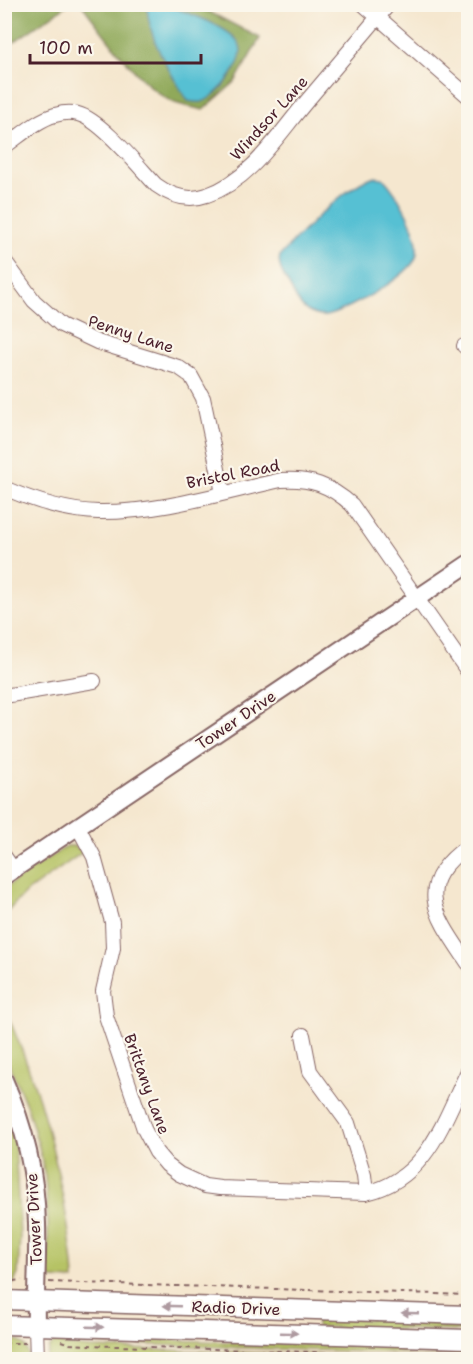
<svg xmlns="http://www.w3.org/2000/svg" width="473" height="1364" font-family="'Shantell Sans',sans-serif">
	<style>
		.green { fill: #b6c365; stroke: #807148; stroke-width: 1.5 }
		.forest { fill: #90a95a; stroke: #6d6442; stroke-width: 1.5 }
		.water { fill: #56c0d3; stroke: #50707f; stroke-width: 1.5 }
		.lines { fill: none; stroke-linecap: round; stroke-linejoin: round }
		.minor-casing { stroke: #866564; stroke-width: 16 }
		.tertiary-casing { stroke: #866564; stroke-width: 20 }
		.secondary-casing { stroke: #866564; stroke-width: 21 }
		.path { stroke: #866564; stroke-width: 2; stroke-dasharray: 4.5 4.5; stroke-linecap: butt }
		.minor { stroke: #fff; stroke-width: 14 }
		.tertiary { stroke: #fff; stroke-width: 16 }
		.secondary { stroke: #fff; stroke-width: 18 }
		.oneway { fill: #ae9aa0 }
		.labels { text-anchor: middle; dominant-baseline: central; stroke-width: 4.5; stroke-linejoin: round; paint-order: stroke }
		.street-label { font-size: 16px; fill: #4a1f2b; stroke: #fbf7ec }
	</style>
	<rect width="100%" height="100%" fill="#fbf7ec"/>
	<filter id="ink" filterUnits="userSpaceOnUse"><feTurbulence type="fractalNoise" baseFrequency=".0167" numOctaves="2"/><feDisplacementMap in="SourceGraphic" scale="12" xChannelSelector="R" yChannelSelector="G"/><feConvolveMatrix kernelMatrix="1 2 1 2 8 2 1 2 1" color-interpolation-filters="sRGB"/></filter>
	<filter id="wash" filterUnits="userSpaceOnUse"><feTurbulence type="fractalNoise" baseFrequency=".008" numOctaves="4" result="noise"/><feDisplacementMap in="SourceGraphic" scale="24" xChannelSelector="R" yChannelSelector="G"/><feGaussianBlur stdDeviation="1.35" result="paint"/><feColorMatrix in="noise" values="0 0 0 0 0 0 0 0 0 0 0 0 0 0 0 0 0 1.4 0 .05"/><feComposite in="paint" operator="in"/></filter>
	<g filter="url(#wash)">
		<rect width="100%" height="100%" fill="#f5e7cf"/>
		<path class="green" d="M67,846H74L83,852L24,894L5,914V888Z
			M5,1010C33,1071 51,1132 63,1198C68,1225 73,1252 74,1280L51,1279L48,1274V1222L45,1177L39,1147L27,1107L5,1055Z
			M5,1109L15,1144L20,1235L18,1274L13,1284L5,1289Z
			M317,1318L468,1322V1331L317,1327Z
			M70,1337L458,1349L468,1350V1355L90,1343L69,1342L60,1338Z
			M5,1338C19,1339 28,1344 29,1359H5Z
			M56,1340L65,1345L90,1348L468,1359H46L49,1348Z"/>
		<path class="forest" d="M5,4H67V5L5,48Z
			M82,5H196L260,38L235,82L203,110C193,107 180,106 171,101C140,86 103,32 82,5Z"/>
		<path class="water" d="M160,4C179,9 229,26 239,43C248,61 219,96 202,102C197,103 193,102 188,101C170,72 150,43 147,8Z
			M372,177L383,178C397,193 423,236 416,257C411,275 344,313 325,316C321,316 315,315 311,313C300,309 295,295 289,285C284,276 277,266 280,256C304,230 340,191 372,177Z"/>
	</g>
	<g filter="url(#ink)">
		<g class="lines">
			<g class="minor-casing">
				<path id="minor" d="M363,4L468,96
					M4,147C20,136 37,120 55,115C62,113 71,112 78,114C101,120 138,166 156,185C171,196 188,202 207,195C250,181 278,135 306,102C333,70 361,37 389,4
					M4,260L34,301L61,325L97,342L178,367L191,376L203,398L223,493
					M464,346L468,348
					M4,488C34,501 66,511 98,512C158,513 222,493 281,480C310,478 330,485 352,505L468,672
					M4,696L94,681
					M78,827L94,857L112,922L113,948L103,991L106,1016L144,1129L156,1152L167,1165L179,1174L205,1186L220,1188L366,1193C427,1179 443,1122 468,1071
					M468,846C411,886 437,917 468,963
					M4,856L14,870
					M303,1035L310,1071L348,1123L364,1175L366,1193
					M36,1326L37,1360"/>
			</g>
			<g class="tertiary-casing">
				<path id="tertiary" d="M4,876L468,564
					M4,1080C24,1125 36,1174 37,1224C38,1258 35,1292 36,1326"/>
			</g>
			<g class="secondary-casing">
				<path id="secondary" d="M4,1300L468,1315
					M4,1325L468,1339"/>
			</g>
			<path class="path" d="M4,1282L22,1280
				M49,1282L468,1295
				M61,1341L70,1344L85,1345L468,1357
				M4,1343H26"/>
			<use href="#minor" class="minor"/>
			<use href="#tertiary" class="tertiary"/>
			<use href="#secondary" class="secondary"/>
		</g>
		<defs><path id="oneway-solid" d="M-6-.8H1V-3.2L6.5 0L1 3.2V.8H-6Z" transform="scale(1.5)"/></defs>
		<g class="oneway">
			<use href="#oneway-solid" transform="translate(172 1306) rotate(-178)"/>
			<use href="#oneway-solid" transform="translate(410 1313) rotate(-178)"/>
			<use href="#oneway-solid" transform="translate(95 1327) rotate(2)"/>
			<use href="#oneway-solid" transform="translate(289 1333) rotate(2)"/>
		</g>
	</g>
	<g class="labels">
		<g class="street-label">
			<text transform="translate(269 118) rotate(-48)">Windsor Lane</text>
			<text transform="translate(131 334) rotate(18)">Penny Lane</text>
			<text transform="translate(233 474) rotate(-11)">Bristol Road</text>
			<text transform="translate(236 720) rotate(-34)">Tower Drive</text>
			<text transform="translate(147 1084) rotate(70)">Brittany Lane</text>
			<text transform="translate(34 1219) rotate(-93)">Tower Drive</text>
			<text transform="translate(236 1308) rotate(2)">Radio Drive</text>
		</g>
	</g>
	<rect width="473" height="1364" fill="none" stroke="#fbf7ec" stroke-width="24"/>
	<path d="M30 54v9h171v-9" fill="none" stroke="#4a1f2b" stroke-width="3"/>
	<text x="39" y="54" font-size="18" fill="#4a1f2b" stroke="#fbf7ec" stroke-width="4.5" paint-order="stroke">100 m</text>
</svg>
